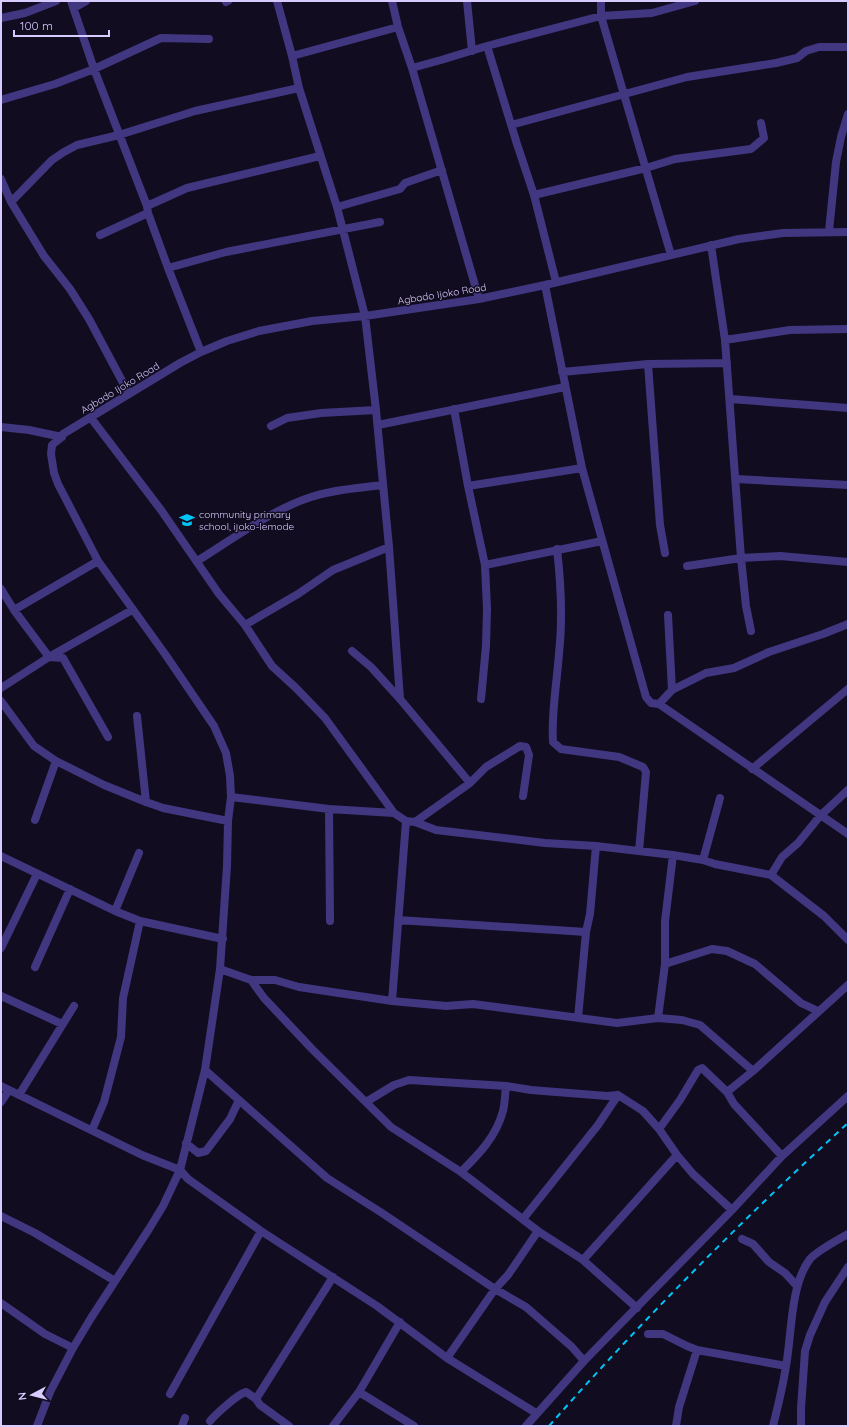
<svg xmlns="http://www.w3.org/2000/svg" width="849" height="1427" font-family="Quicksand,sans-serif">
	<style>
		.lines { fill: none; stroke-linecap: round; stroke-linejoin: round }
		.minor { stroke: #413780; stroke-width: 8 }
		.rail { stroke: #00c4f6; stroke-width: 2; stroke-dasharray: 6 5; stroke-linecap: butt }
		.labels { text-anchor: middle; dominant-baseline: central; stroke-width: 3; stroke-linejoin: round; paint-order: stroke }
		.street-label { font-size: 10px; fill: #d7cbff; stroke: #120c20 }
		.poi-label { font-size: 10px; fill: #d7cbff; stroke: #120c20; text-anchor: start }
	</style>
	<rect width="100%" height="100%" fill="#120c20"/>
	<g class="lines">
		<path class="minor" d="M71,1L94,69L147,206L148,213L168,268L201,352
			M277,1L292,56L299,88L337,207L365,316L376,410L389,547L400,699
			M392,1L398,27L412,68L479,299
			M467,1L472,51
			M601,1V16L671,255
			M226,2L228,1
			M74,8L86,1
			M1,18L25,13L56,1
			M487,46L517,144L534,195L556,282
			M292,56L398,27
			M412,68L441,60L487,46L601,16L652,13L695,1
			M1,100L55,84L94,69L161,38L209,39
			M511,125L687,77L776,63L797,58L806,51L819,47H848
			M1,179L11,202L44,256L70,289L89,319L129,394
			M534,195L646,168L675,159L751,149L764,138L761,123
			M11,202L52,160L64,152L77,145L119,135L195,111L299,88
			M147,206L187,188L320,156
			M337,207L400,189L405,183L442,170
			M829,231L836,162L841,137L848,114
			M100,235L148,213
			M711,245L725,340L741,558L746,606L751,631
			M168,268L226,252L380,222
			M545,285L582,468L646,697L651,703L659,704L672,690L706,673L734,668L769,652L823,634L848,624
			M725,340L790,330L848,329
			M648,364L660,525L665,553
			M562,372L648,364L727,363
			M730,399L848,408
			M454,409L468,486L485,565L487,609L486,646L481,699
			M91,418L161,510L219,594L245,625L272,666L296,688L325,718L394,813
			M378,425L565,387
			M271,426L287,418L321,413L376,410
			M1,427L29,430L62,437
			M736,479L848,485
			M468,486L582,468
			M557,549C561,584 563,618 559,653C557,683 551,713 553,742L561,749L619,757L643,767L646,772L639,851
			M197,561C231,540 273,509 311,497C334,489 360,488 383,485
			M485,565L602,541
			M687,566L741,558L780,556L848,562
			M1,589L14,610L49,657L63,658L108,737
			M14,610L98,561
			M668,615L672,690
			M245,625L298,594L333,570L389,547
			M352,651L371,667L400,699L470,783
			M1,688L49,657L132,610
			M1,701L34,746L56,761L104,785L146,802L163,808L228,821
			M659,704L848,834
			M137,716L146,802
			M752,769L848,689
			M231,797L329,809L394,813L406,821L415,822L436,830L545,843L596,846L673,855L703,860L715,864L771,875L824,916L848,940
			M329,809L330,921
			M35,820L56,761
			M415,822L470,783L486,767L520,746L526,747L529,755L523,796
			M1,856L115,911L140,921L223,939
			M703,860L720,798
			M771,875L782,857L798,843L820,816L848,790
			M115,911L139,853
			M398,920L586,932
			M1,948L37,874
			M665,964L712,949L727,951L755,964L801,1003L818,1011
			M35,967L70,889
			M220,969L251,980H275L299,987L392,1001L446,1006L473,1004L617,1023L658,1018L682,1020L700,1025L753,1071
			M251,980L264,998L312,1049L391,1127L461,1172L538,1231L583,1260L637,1308
			M1,996L62,1024
			M392,1001L406,821
			M578,1018L586,932L590,914L596,846
			M658,1018L665,964V921L673,855
			M205,1070L327,1178L382,1213L495,1289L526,1307L572,1347L584,1361
			M1,1086L142,1155L180,1170L188,1179L261,1231L377,1306L447,1358L536,1413
			M727,1092L753,1071L848,985
			M19,1095L74,1006
			M1,1102L9,1090
			M366,1102L394,1085L409,1080L506,1086L531,1090L607,1096L618,1095L643,1111L659,1129L677,1155L693,1174L732,1210
			M659,1129L680,1100L698,1070L702,1068L727,1092L734,1104L782,1156
			M92,1130L104,1102L121,1037L123,998L140,921
			M186,1143L198,1153L206,1151L230,1119L239,1100
			M461,1172C479,1154 496,1137 503,1111C505,1103 505,1094 506,1086
			M1,1216L35,1233L115,1281
			M523,1219L598,1125L618,1095
			M742,1239L753,1244L769,1262L785,1273L797,1286
			M583,1260L677,1155
			M1,1303L45,1334L73,1348
			M648,1334H663L687,1346L697,1350L786,1366
			M447,1358L495,1289L508,1275L538,1231
			M359,1392L414,1426
			M170,1394L261,1231
			M256,1399L333,1277
			M210,1421C216,1414 239,1393 246,1392L256,1399L260,1405L289,1426
			M37,1426L50,1392L73,1348L91,1318L149,1229L163,1206L180,1170L205,1070L220,969L227,866L228,821L231,797L230,776L226,753L214,726L165,654L98,561L58,484L54,473L51,454L52,445L62,437L63,434L180,363L201,352L227,341L259,331L312,321L365,316L479,299L545,285L739,239L783,233L848,232
			M182,1426L185,1418
			M333,1426L359,1392L400,1322
			M526,1426L584,1361L732,1210L782,1156L848,1096
			M676,1426L679,1407L697,1350
			M773,1426C778,1406 783,1386 786,1366C792,1334 790,1285 810,1259C816,1252 839,1239 848,1234
			M801,1426V1408L805,1351L810,1335L825,1302L848,1267"/>
		<path class="rail" d="M549,1426C643,1319 743,1219 848,1123"/>
	</g>
	<defs>
		<g id="school-bare" transform="scale(1.2)"><path d="M0-5L7-2L0 1L-7-2ZM-4 1L0 2.5L4 1V4Q0 6-4 4Z" fill="#00c4f6" stroke="#120c20" stroke-width="2.5" paint-order="stroke"/></g>
	</defs>
	<g fill-rule="evenodd">
		<use href="#school-bare" x="187" y="520"/>
	</g>
	<g class="labels">
		<g class="street-label">
			<text transform="translate(442 294) rotate(-9)">Agbado Ijoko Road</text>
			<text transform="translate(120 388) rotate(-31)">Agbado Ijoko Road</text>
		</g>
		<g class="poi-label">
			<text x="199" y="514">community primary<tspan x="199" dy="12">school, ijoko-lemode</tspan></text>
		</g>
	</g>
	<rect width="849" height="1427" fill="none" stroke="#d7cbff" stroke-width="4"/>
	<g transform="translate(32 1395) rotate(263)" stroke="#120c20" stroke-width="3" paint-order="stroke">
	<path d="M0-3L7 15L0 10L-7 15Z" fill="#d7cbff"/>
	<text y="-6" font-size="11" font-weight="bold" text-anchor="middle" fill="#d7cbff">N</text>
	</g>
	<path d="M14 30v6h95v-6" fill="none" stroke="#d7cbff" stroke-width="2"/>
	<text x="20" y="30" font-size="12" fill="#d7cbff" stroke="#120c20" stroke-width="3" paint-order="stroke">100 m</text>
</svg>
